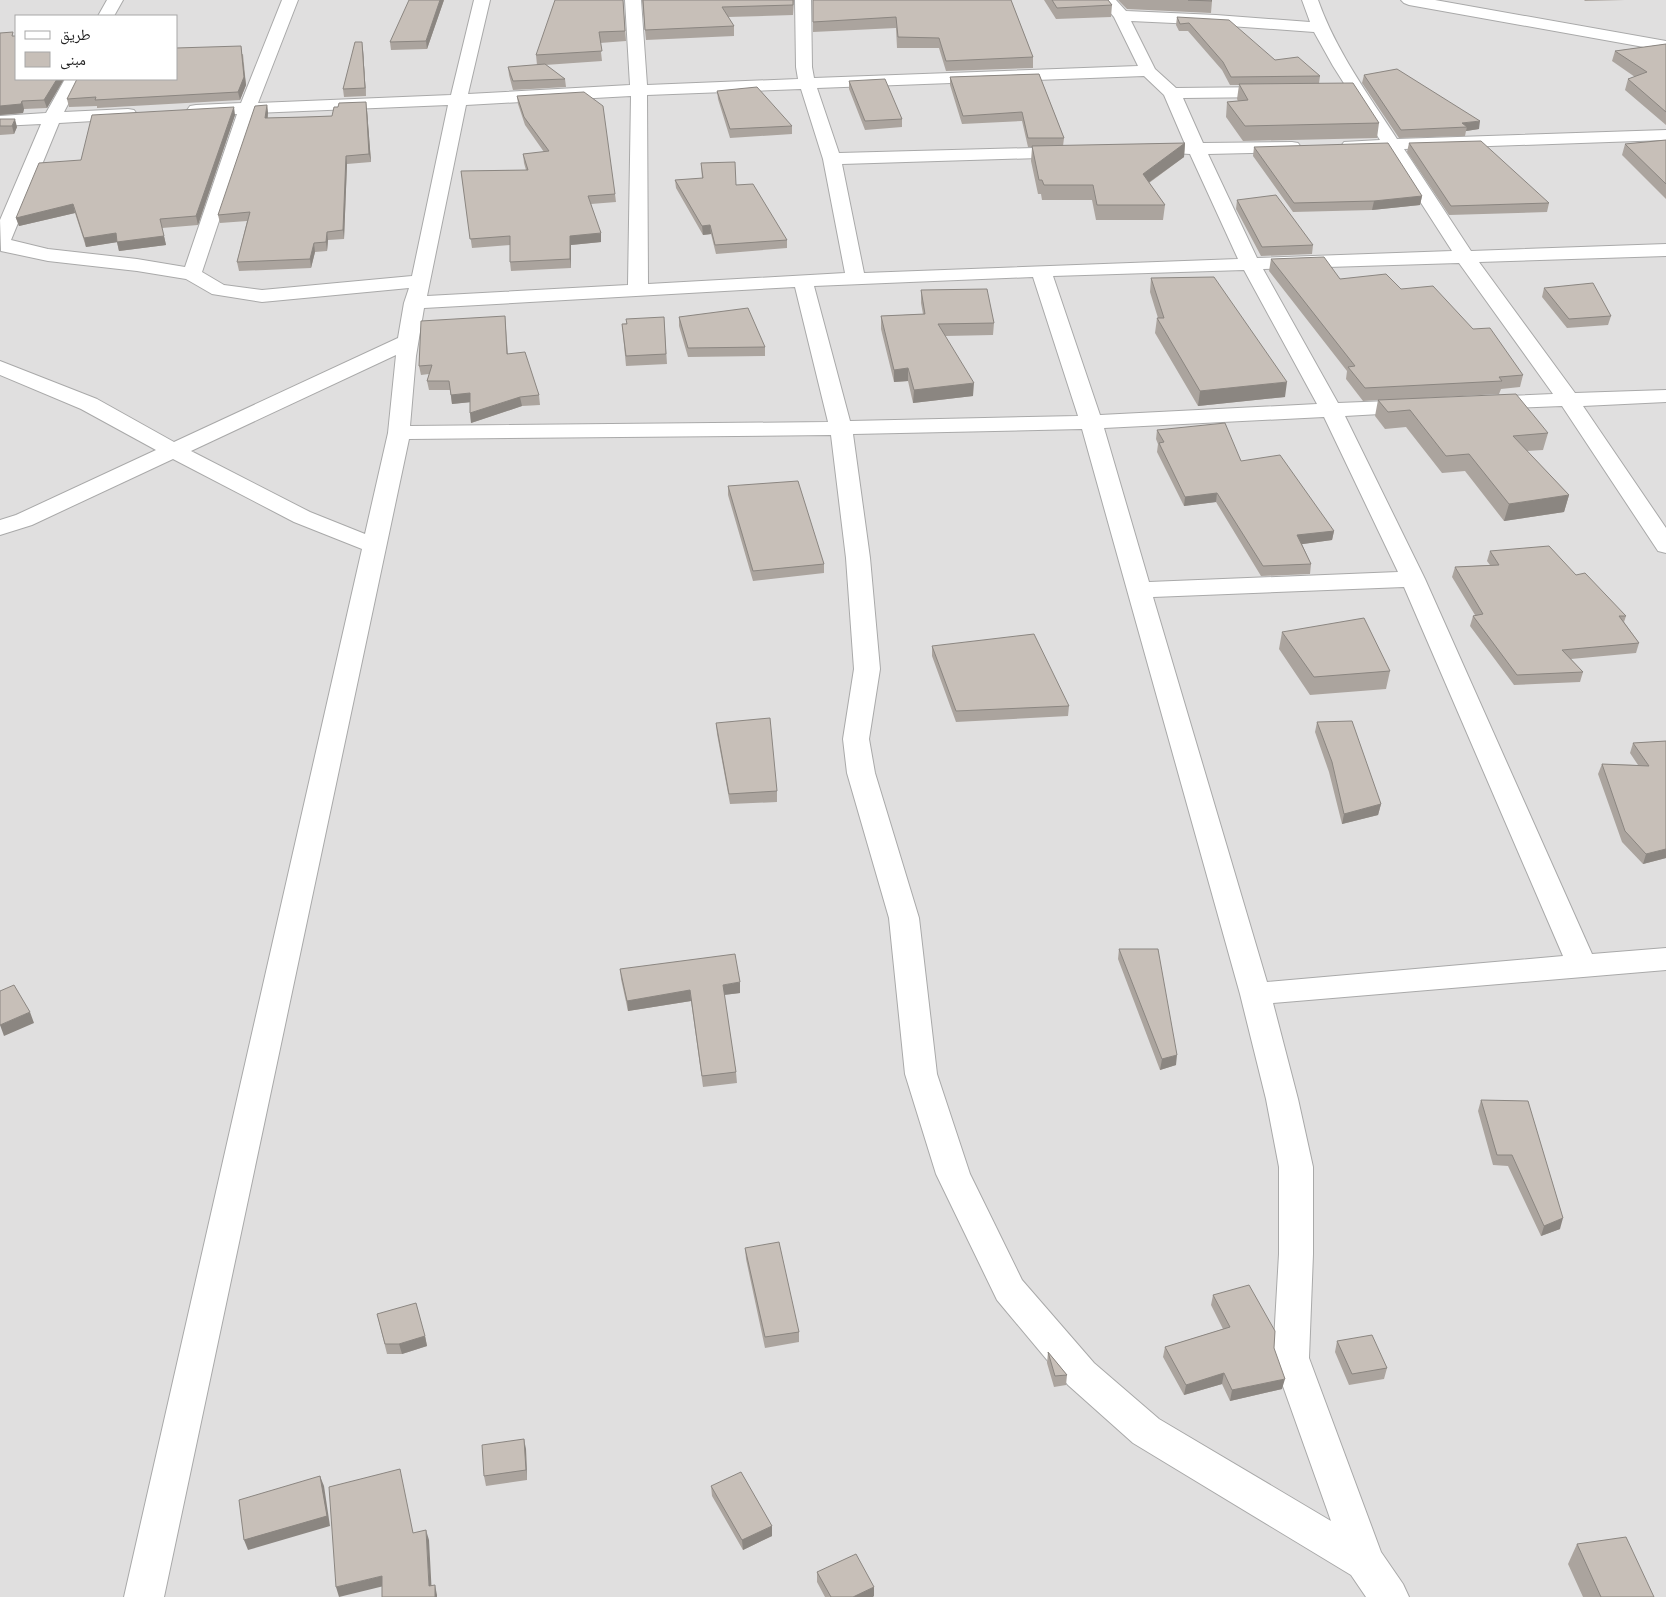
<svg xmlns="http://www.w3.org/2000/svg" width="1666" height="1597" font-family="'PT Sans Narrow','Noto Naskh Arabic',sans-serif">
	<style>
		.residential { fill: #e0dfdf; fill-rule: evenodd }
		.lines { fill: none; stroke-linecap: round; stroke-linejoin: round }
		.minor-casing { stroke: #a9a9a9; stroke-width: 2 }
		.minor { fill: #fff; fill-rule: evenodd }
		.wall { fill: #aba49e }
		.shaded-wall { fill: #8b8681 }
		.building { fill: #c7bfb8; stroke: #8b8681 }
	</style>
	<rect width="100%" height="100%" fill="#f2efe9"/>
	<path class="residential" d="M0,0H1666V1597H0ZM16,16H176V79H16Z"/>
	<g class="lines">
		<g class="minor-casing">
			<path id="minor" d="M107,0H123L114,16H98Z
				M282,0H298L258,103L451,95L474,0H490L468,94L630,85L625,0H641L647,85L798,79L796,67L795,0H811L812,67L814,78L1138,66L1114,17L1100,0H1116L1126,11L1216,15L1310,22L1302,0H1318C1336,51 1368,94 1397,139L1666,130V140L1404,149L1471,251L1666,244V256L1479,262L1575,393L1666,390V402L1583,406L1666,528V553L1658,551L1562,406L1485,409L1477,408L1474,403L1477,398L1485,397L1553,394L1459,263L1263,269L1338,403L1415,400L1423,401L1426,406L1423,411L1415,412L1345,416L1425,579L1592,954L1666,948V970L1273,1003L1298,1099L1313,1167V1254L1309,1358L1381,1552L1403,1584L1409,1597H1366L1351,1575L1133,1443L1068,1385L997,1300L936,1174L905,1074L889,918L847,773L843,739L854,669L846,558L831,435L409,439L164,1597H124L362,549L294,522L173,459L32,525L0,535V520L16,515L156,450L81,409L0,375V361L97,399L174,442L398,338L404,303L409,288L262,302L212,294L186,279L137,271L48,261L1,251L0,220L41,124L0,126V116L46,113L65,79H81L64,112L128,109L134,110L137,114L134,118L128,119L59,123L11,240L48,249L137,259L185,267L237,114L196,115L190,114L187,110L190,106L196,105L241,103ZM1131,21L1216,25L1314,32L1333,66L1380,140L1344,142L1341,146L1344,150L1350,151L1387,150L1452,251L1257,258L1208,154L1292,152L1298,151L1301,147L1298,143L1292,142L1203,143L1183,98L1275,97L1281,96L1283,92L1281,88L1275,87L1176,88L1155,69ZM1144,76L1164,95L1185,144L1174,145L1171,149L1174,153L1190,154L1238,259L864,273L842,164L1070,157L1076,156L1079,152L1076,148L1070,147L839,153L817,88ZM801,89L823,159L845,273L648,284L647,95ZM631,96L628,285L427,296L466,105ZM448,105L412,276L262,290L224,285L202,272L255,113ZM1244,270L1317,404L1100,415L1053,276ZM1033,277L1078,416L850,421L814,286ZM795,287L828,422L410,426L416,356L424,308ZM396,355L388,433L365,534L310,512L191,451ZM1324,417L1398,572L1149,582L1104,428ZM1082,429L1240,994L1266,1099L1279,1167V1254L1273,1358L1331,1521L1159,1419L1094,1363L1022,1280L970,1174L937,1074L919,918L875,773L869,739L880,669L870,558L853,434ZM1404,587L1563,956L1267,982L1153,597Z
				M1401,0H1435L1666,41V51L1409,5L1404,3Z"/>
		</g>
		<use href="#minor" class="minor"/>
	</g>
	<path class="wall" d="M444,0L427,49L391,50L390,42Z
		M623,0L626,41L600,43L602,61L545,65L565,79L566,87L513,90L509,75L508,67L537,65L536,55Z
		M642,0H794L793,15L728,17L734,26V36L646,40Z
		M813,0H1011L1033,57V68L946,71L939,48H897L896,28L813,32Z
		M1044,0H1108L1112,5L1111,17L1056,19Z
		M1118,0H1211L1212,1L1211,13L1127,9Z
		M1584,0H1625L1585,1Z
		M1177,17L1275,60L1320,76L1319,83L1379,123L1377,138L1243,141L1226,117L1227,102L1238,101L1237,99L1239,85H1230L1222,70L1188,31H1179L1176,25Z
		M0,33L16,79H64L47,108L24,109L23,113L0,115Z
		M1666,44V125L1625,90L1628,79L1635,77L1612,61L1615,51Z
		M363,50L366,96L344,97L343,89Z
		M243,54L246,85L240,100L97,108V106L69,107L67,99Z
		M1039,74L1064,138L1063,146L1185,143L1184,157L1149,183L1165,205L1163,220H1096L1092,200H1042L1041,194H1038L1031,161L1032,147H1028L1022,121L962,124L950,85V77Z
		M1364,75L1479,129L1466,131L1465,136L1399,138L1362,83Z
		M849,81L902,119V127L865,130L849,89Z
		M717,91L792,126V134L730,138L718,99Z
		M517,96L615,194L616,202L591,204L601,242L571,245V268L511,271L510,262V245L472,248L461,171L526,170L524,163L523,154L544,152L525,125L518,104Z
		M267,105L268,113V118L332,116L367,110L371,162L347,164L344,239L328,240L327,251L315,252L311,268L239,271L237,262L247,221L220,223L218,215Z
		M235,115L198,225L162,228L166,245L119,251L117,242L86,247L75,213L19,226L16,218L81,160Z
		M0,119L17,127L14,134L0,135Z
		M1666,140V199L1622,155L1625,144Z
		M1409,143L1549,203L1547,212L1449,215L1407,152Z
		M1254,147L1422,196L1420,205L1372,210L1293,212L1253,156Z
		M701,163L736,185L787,240V248L716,254L711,234L703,235L676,188L675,180L702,179Z
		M1237,200L1313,245L1312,254L1261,256L1236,209Z
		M1271,259L1340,279L1401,289L1473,329L1523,375L1520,387L1501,389L1499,394L1426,398L1548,433L1543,450L1527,451L1569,495L1564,512L1504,521L1465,471L1442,473L1406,427L1385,429L1375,416L1378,400L1363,401L1346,379L1347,371L1269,271Z
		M1151,278L1285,397L1198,406L1155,333L1157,318H1158L1150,292Z
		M1544,288L1611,316L1608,325L1567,328L1542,297Z
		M921,290L994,323L993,335L945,336L973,396L913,403L908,381L894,382L881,329V316L923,314L921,303Z
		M505,316L508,354L539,395L540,405L522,406L471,423L470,402L452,404L450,390H429L427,381L429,374L421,375L419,366Z
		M664,317L667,364L626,366L622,324Z
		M679,317L765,347V356L688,357L679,326Z
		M1157,430L1241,461L1334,531L1332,540L1302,544L1311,564L1310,574L1261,576L1216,502L1184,506L1157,452L1158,444L1156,439Z
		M728,486L824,564V573L753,581L728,495Z
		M1490,551L1576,575L1626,616L1624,622L1639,643L1636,653L1571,659L1583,672L1580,682L1514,685L1470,626L1473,616L1475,615L1452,577L1455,567L1490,565L1487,561Z
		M1282,632L1390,671L1386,689L1310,695L1279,649Z
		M932,646L1069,706L1068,716L956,722L932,656Z
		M1317,722L1381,804L1378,815L1342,824L1329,772L1315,732Z
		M716,723L777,791V802L730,804L717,734Z
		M1666,741V858L1643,864L1622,842L1598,774L1602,764L1638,765L1630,753L1633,743Z
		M1119,949L1176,1065L1160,1070L1118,959Z
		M620,969L740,993L724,995L736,1072L737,1083L703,1087L691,1001L628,1011L621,979Z
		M1481,1100L1560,1229L1541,1236L1508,1166L1493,1165L1478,1111Z
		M745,1248L799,1332V1342L765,1348L746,1259Z
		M1213,1295L1274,1348L1282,1389L1230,1401L1222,1384L1184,1395L1163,1357L1165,1347L1223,1329L1211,1305Z
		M377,1314L425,1336L427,1346L402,1354H387Z
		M1337,1341L1387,1368L1384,1379L1349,1385L1335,1352Z
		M1048,1352L1067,1375L1066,1385L1054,1387L1047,1363Z
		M526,1449L527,1480L486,1486L484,1476Z
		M711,1486L772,1526V1536L743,1550L712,1496Z
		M1577,1544L1654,1597H1583L1568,1564Z
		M817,1572L874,1587V1596L825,1597L817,1582Z"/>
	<path class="shaded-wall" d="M440,0H444L427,49L426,41Z
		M362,42L363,50L366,96L365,88Z
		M241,46L246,85L240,100L238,92Z
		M57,79H64L47,108L44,100Z
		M22,101L24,109L23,113L0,115V106Z
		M366,102L367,110L371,162L369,154Z
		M267,105L268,113L266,126L265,118Z
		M234,107L235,115L198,225L196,216Z
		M15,119L17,127L14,134L12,126Z
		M1480,121L1479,129L1466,131L1467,127L1462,123Z
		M1185,143L1184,157L1141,188L1143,174Z
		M346,156L347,164L344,239L343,230Z
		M1422,196L1420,205L1372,210L1374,201Z
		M73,204L75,213L19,226L16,218Z
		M710,225L711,234L703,235L702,226Z
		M327,232L328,240L327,251L326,242Z
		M116,233L118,242L86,247L84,238Z
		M601,233V242L571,245V268L570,259V236Z
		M164,236L166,245L119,251L117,242Z
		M314,243L315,252L311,268L310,259Z
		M908,368V381L894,382V370Z
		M1287,382L1285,397L1198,406L1200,391Z
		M974,383L973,396L913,403L914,390Z
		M470,393L472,402L452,404L451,395Z
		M520,397L522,406L471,423L470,413Z
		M1217,493L1216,502L1184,506L1185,497Z
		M1569,495L1564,512L1504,521L1509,504Z
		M1334,531L1332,540L1296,545L1297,535Z
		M1381,804L1378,815L1342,824L1344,814Z
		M1666,849V858L1643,864L1646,854Z
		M740,982V993L723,995V985Z
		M690,990L691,1001L628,1011L627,1001Z
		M30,1012L34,1023L4,1036L0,1025Z
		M1177,1055L1176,1065L1160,1070L1162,1059Z
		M1563,1218L1560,1229L1541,1236L1544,1226Z
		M425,1336L427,1346L402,1354L399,1344Z
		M1224,1373L1222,1384L1184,1395L1186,1385Z
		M1285,1379L1282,1389L1230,1401L1232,1390Z
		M524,1439L526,1449L527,1480L526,1470Z
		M320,1476L324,1486L330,1526L248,1550L244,1540Z
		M772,1526V1536L743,1550L742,1540Z
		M426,1530L429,1540L432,1596L429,1586Z
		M382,1576L384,1586L339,1597L336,1587Z
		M435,1585L437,1595V1597H435Z
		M874,1587V1596L873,1597H853Z"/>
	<path class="building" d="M409,0H440L426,41L390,42Z
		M555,0H623L625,31L599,32L602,51L536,55Z
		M643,0H793V5L722,7L734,26L645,30Z
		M813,0H1011L1033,57L946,61L939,38L898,37L896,17L813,22Z
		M1052,0H1108L1112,5L1057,8Z
		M1188,0H1211L1212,1Z
		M1177,17L1229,20L1275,60L1298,57L1320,76L1231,77L1223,62L1189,23L1180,24Z
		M13,32L12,36H16V79H57L44,100L22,101L21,104L0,106V33Z
		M355,42H362L365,88L343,89Z
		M1666,44V112L1628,79L1647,72L1615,51Z
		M241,46L244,77L238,92L95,100L96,97L67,99L77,79H176V48Z
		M545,64L565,79L513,81L508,67Z
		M1397,69L1480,121L1462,123L1467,127L1401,130L1364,75Z
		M1039,74L1064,138H1028L1022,112L963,116L950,77Z
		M885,79L902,119L865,121L849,81Z
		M1353,83L1379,123L1245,126L1227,102L1248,100L1239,84Z
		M757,87L792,126L730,129L717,91Z
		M584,92L603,106L615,194L588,196L601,233L570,236V259L510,262V236L470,239L461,171L528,170L523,154L549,151L524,117L517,96Z
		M366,102L369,154L346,156L343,230L327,232L326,242L314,243L310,259L237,262L250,212L218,215L255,106L267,105L265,118L306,117L332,116L334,107H338L339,103Z
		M234,107L196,216L160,219L164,236L117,242L116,233L84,238L73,204L16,218L39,163L81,160L92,115Z
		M0,119H15L12,126H0Z
		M1666,140V184L1625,144Z
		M1481,141L1549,203L1451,206L1409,143Z
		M1185,143L1143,174L1165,205H1097L1093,185H1044L1042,180H1039L1032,146Z
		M1388,143L1422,196L1374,201L1294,203L1254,147Z
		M735,162L736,185L753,184L787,240L715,245L710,225L702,226L675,180L703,178L701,163Z
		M1276,195L1313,245L1262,247L1237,200Z
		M1324,257L1340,279L1386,274L1401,289L1433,286L1473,329L1490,328L1523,375L1499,377L1502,381L1365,388L1348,367L1355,366L1271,259Z
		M1214,277L1287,382L1200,391L1157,318H1164L1151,278Z
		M1593,283L1611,316L1569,319L1544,288Z
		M987,289L994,323L938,324L974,383L914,390L908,368L894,370L881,316L925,314L921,290Z
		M748,308L765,347L688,348L679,317Z
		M505,316L507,354L525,352L539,395L520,397L470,413V393L451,395L449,381H427L432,365L419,366L421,321Z
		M664,317L666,354L626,356L622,324H627L626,319Z
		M1516,394L1548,433L1513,436L1569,495L1509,504L1469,454L1446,456L1410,410L1388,412L1378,400Z
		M1225,423L1241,461L1280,455L1334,531L1297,535L1311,564L1263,566L1217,493L1185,497L1159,443L1164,442L1157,430Z
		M798,481L824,564L753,571L728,486Z
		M1549,546L1576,575L1585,573L1626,616H1619L1639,643L1562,650L1583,672L1517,675L1473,616L1483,614L1455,567L1499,565L1490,551Z
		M1364,618L1390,671L1314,677L1282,632Z
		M1034,634L1069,706L956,711L932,646Z
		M770,718L777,791L729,794L716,723Z
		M1352,721L1381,804L1344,814L1332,762L1317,722Z
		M1666,741V849L1646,854L1625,831L1602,764L1649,766L1633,743Z
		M1119,949H1158L1177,1055L1162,1059Z
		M735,954L740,982L723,985L736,1072L702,1076L690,990L627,1001L620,969Z
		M14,985L30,1012L0,1025V991Z
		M1481,1100L1528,1101L1563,1218L1544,1226L1512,1155H1497Z
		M779,1242L799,1332L765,1337L745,1248Z
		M1249,1285L1275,1331L1274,1348L1285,1379L1232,1390L1224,1373L1186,1385L1165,1347L1230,1327L1213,1295Z
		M416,1303L425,1336L399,1344H385L377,1314Z
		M1372,1335L1387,1368L1352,1374L1337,1341Z
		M1048,1352L1067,1375L1055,1376Z
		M524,1439L526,1470L484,1476L482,1445Z
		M400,1469L413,1533L426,1530L429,1586L435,1585V1597H382V1576L336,1587L329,1487Z
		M741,1472L772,1526L742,1540L711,1486Z
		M320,1476L327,1516L244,1540L239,1500Z
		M1626,1537L1654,1597H1601L1577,1544Z
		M856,1554L874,1587L853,1597H831L817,1572Z"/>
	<rect x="15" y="15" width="162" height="65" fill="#ffffff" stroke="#a7a7a7"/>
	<rect x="25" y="31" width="25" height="8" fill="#ffffff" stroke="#a7a7a7"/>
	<text x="60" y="40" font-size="15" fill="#222222">طريق</text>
	<rect x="25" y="52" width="25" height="15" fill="#c7bfb8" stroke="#a7a7a7"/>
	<text x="60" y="65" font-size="15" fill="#222222">مبنى</text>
</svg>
